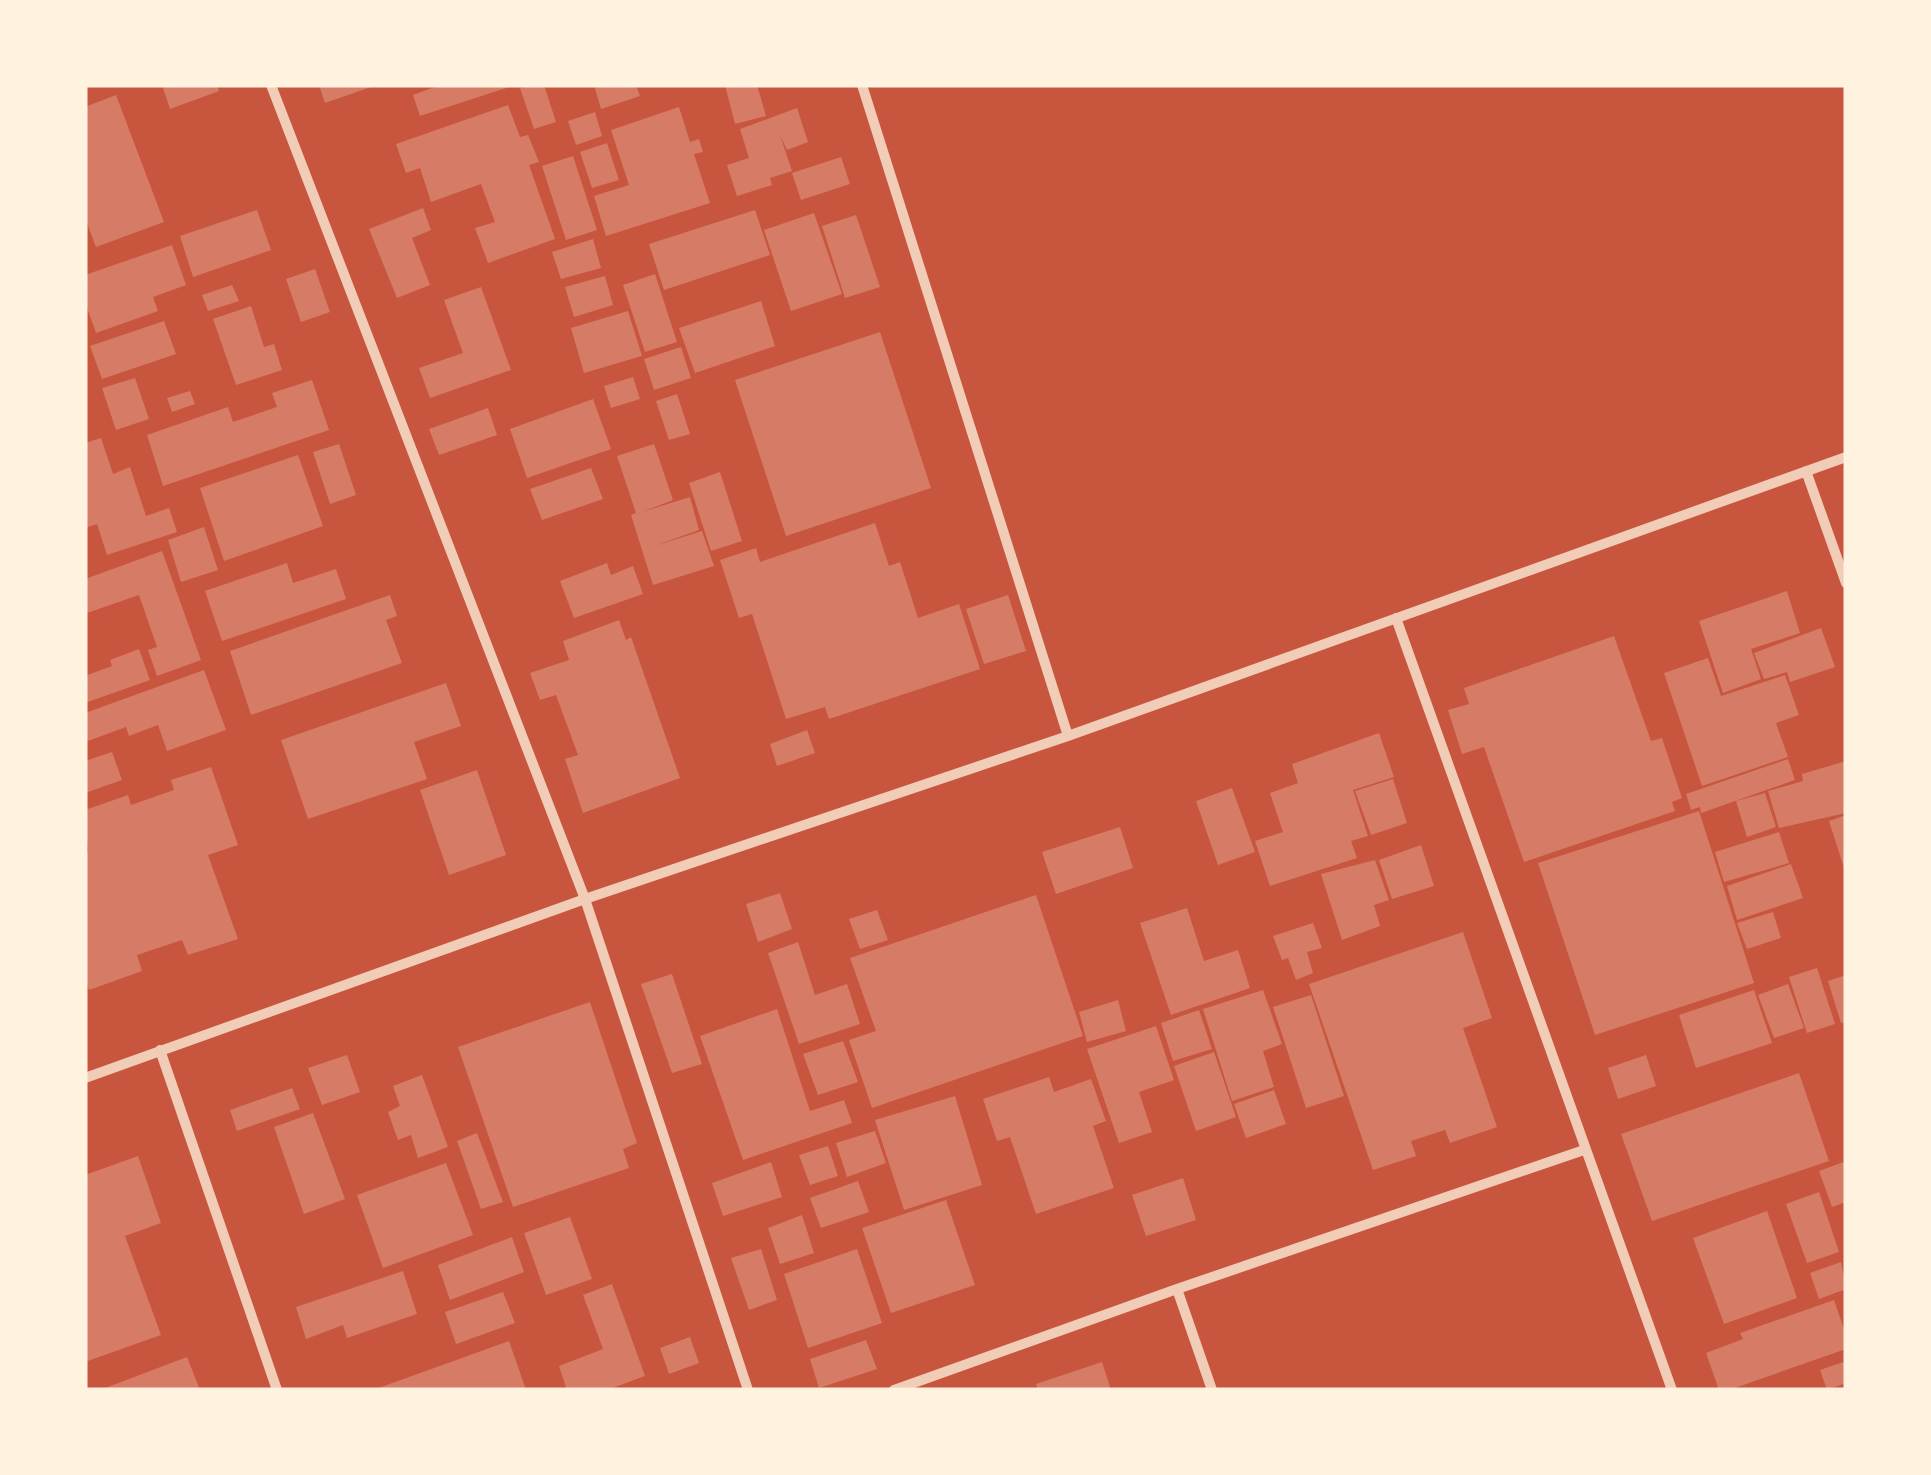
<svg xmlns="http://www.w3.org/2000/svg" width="1931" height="1475" font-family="Figtree,sans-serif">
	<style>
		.building { fill: #d67c66 }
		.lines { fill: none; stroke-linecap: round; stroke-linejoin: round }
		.minor { stroke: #f1ccb7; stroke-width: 10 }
	</style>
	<rect width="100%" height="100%" fill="#c8553d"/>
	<path class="building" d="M162,85H217L219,91L170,109Z
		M319,85H374V86L325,103Z
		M440,85H512V86L420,116L413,95Z
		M528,85H544L556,122L534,129L520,88Z
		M594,85H636L640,96L601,109Z
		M725,85H757L766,116L735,124Z
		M116,95L164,222L96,247L85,218V107Z
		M508,105L520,137L528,135L539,162L529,165L555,239L488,263L475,228L495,222L481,184L431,202L420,168L406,173L396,144Z
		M679,107L690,142L699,139L703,152L694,154L710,203L606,236L594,196L629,185L611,130Z
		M797,108L808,142L787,150L780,135L792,171L770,178L772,185L737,196L727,165L749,158L740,129Z
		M595,112L602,136L576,145L568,121Z
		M607,143L619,180L592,188L580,152Z
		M573,156L597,230L566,240L542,166Z
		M841,157L850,184L801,200L792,173Z
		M423,208L431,230L412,238L430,285L397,298L369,229Z
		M257,210L271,250L193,277L180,236Z
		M755,210L770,255L664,290L649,244Z
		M814,213L842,294L791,311L764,230Z
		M856,215L880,287L845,298L822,226Z
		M593,239L601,268L561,279L552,252Z
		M172,245L186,285L153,297L158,311L96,333L85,302V275Z
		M315,269L330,312L301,322L286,279Z
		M655,274L677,342L645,352L623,285Z
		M605,276L613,305L574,317L565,287Z
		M232,285L239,301L208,311L202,295Z
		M481,287L511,370L430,398L419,368L463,353L444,300Z
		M761,301L775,346L695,373L679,328Z
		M251,306L264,347L274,344L282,370L236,385L213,319Z
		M628,311L642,356L584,373L571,328Z
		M164,321L176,354L102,379L90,346Z
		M880,332L931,488L786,536L735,380Z
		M681,347L691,378L654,390L644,359Z
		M633,377L640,399L611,408L604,386Z
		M135,378L149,419L116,430L102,388Z
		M312,380L329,430L163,486L147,435L228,407L233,422L277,407L272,393Z
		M190,391L195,404L172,412L167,398Z
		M677,394L690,434L669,440L656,401Z
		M593,399L611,449L527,478L510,429Z
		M488,408L497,435L439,455L429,429Z
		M101,438L113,474L130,467L146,516L169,508L177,532L107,555L97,524L85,528V443Z
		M339,444L356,495L330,504L313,452Z
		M654,444L673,500L642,512L690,497L699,530L654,546L702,531L714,566L653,585L631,515L636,513L617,456Z
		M298,455L323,526L224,561L200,488Z
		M591,468L603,499L542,520L530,489Z
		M720,472L742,541L711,551L689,483Z
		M875,523L889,566L900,562L918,618L959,604L980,669L829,719L825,707L786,719L752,614L739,618L720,560L756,548L760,562Z
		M204,527L218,570L181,582L168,540Z
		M162,551L201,660L157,676L148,650L157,647L139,595L87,613L85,579Z
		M287,563L293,583L336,569L346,599L222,641L205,591Z
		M607,563L611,575L633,566L643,594L574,618L560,581Z
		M1787,591L1800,633L1751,649L1761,679L1723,693L1699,621Z
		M390,595L397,616L386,620L402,663L251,715L230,651Z
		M1008,595L1026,651L984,664L966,609Z
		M619,620L626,640L631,637L680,778L583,813L565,759L578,755L556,695L540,700L530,673L569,660L563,641Z
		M1821,628L1835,667L1790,682L1787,672L1764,679L1754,653Z
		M1614,636L1651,741L1662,738L1682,798L1672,802L1675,811L1524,862L1484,747L1462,754L1448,710L1469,704L1464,688Z
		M139,649L150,680L85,703V676L112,666L110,660Z
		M1708,658L1721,696L1785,675L1799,715L1776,723L1788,757L1702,786L1664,673Z
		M204,670L226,730L167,751L158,725L129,736L126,727L85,742V713Z
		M446,683L461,726L414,742L427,779L308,819L281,740Z
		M807,730L815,753L777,766L770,744Z
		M1379,733L1394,777L1353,790L1368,836L1351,841L1357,858L1270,886L1255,841L1283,832L1270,793L1298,783L1292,764Z
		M112,752L122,780L85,793V761Z
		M1788,759L1795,780L1701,813L1700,807L1691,810L1686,794Z
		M1846,761V813L1779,828L1768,791L1803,781L1802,774Z
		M211,767L238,845L208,855L238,939L188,955L182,940L137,955L142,971L89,990L85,978V853L88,852L85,810L128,795L131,805L174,790L171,780Z
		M477,770L506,855L449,875L420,790Z
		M1393,779L1407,823L1371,835L1355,791Z
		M1232,788L1255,852L1218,865L1196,801Z
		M1765,793L1776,827L1747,837L1736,801Z
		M1699,811L1754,983L1595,1035L1538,863Z
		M1846,815V871H1845L1829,821Z
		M1120,827L1133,868L1056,894L1042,852Z
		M1779,832L1789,863L1724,882L1715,852Z
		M1421,845L1434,886L1392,899L1379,860Z
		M1375,860L1389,900L1374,905L1380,926L1342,940L1321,874Z
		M1791,864L1803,898L1737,920L1727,886Z
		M780,893L792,929L758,942L746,904Z
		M1036,895L1083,1036L872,1108L849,1040L876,1031L850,958Z
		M1187,908L1204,961L1238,950L1250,988L1171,1015L1140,923Z
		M877,910L888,940L860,949L849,919Z
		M1773,912L1781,938L1747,949L1737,923Z
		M1313,923L1322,948L1307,952L1313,973L1296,980L1288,958L1282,960L1273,936Z
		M1463,932L1492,1018L1463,1028L1497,1127L1450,1143L1445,1130L1411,1141L1416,1156L1373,1170L1309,984Z
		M798,942L815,995L847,984L860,1024L799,1044L768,953Z
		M1817,968L1835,1024L1807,1033L1789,977Z
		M672,974L702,1064L672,1073L641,984Z
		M1846,975V1022L1841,1023L1828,981Z
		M1788,984L1804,1028L1774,1038L1758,995Z
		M1263,990L1282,1044L1263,1051L1274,1087L1232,1101L1203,1009Z
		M1754,990L1772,1043L1696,1068L1679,1015Z
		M1311,995L1344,1096L1306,1108L1273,1007Z
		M1118,1000L1126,1031L1087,1042L1079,1012Z
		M590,1002L637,1143L623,1149L629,1168L513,1207L458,1047Z
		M777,1009L810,1111L844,1100L852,1123L743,1160L700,1036Z
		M1199,1010L1212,1049L1173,1061L1161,1023Z
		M1156,1026L1174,1080L1139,1092L1152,1132L1119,1143L1087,1049Z
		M843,1041L858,1082L818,1095L803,1054Z
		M1214,1052L1236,1117L1196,1131L1174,1066Z
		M347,1055L360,1092L322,1105L308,1068Z
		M1646,1055L1656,1086L1618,1099L1608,1068Z
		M1799,1073L1829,1161L1652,1221L1621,1134Z
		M422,1075L448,1147L418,1158L411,1135L398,1140L388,1112L400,1106L393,1086Z
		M1049,1077L1054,1092L1091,1079L1106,1121L1093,1126L1114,1188L1036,1214L1010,1137L997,1141L983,1099Z
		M292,1088L300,1109L237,1131L230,1110Z
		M1274,1090L1286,1124L1246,1138L1234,1104Z
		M955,1096L982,1185L904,1210L875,1120Z
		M313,1113L345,1199L304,1214L274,1127Z
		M875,1131L886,1163L847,1177L836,1143Z
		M477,1133L503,1202L481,1209L457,1141Z
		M828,1146L838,1176L810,1185L799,1155Z
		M138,1156L161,1223L125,1236L161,1335L85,1362V1175Z
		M1846,1161V1202L1832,1207L1819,1171Z
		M771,1162L782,1197L723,1216L712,1183Z
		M446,1163L473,1235L383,1268L357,1195Z
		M1183,1178L1196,1220L1146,1236L1132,1195Z
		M858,1181L869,1212L821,1228L810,1198Z
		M1819,1192L1839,1252L1807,1263L1786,1204Z
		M946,1200L975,1285L891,1313L862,1228Z
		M1767,1211L1797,1298L1724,1324L1693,1238Z
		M802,1215L814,1253L780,1264L768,1228Z
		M570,1217L592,1279L546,1295L524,1233Z
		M512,1237L524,1272L450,1300L438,1265Z
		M761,1249L777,1300L749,1310L731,1258Z
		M857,1249L882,1323L808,1348L784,1274Z
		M1841,1262L1846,1289L1819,1299L1810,1273Z
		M403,1271L417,1314L347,1338L343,1325L306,1339L296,1307Z
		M612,1284L645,1376L607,1390H567L559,1366L603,1349L583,1295Z
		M503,1292L515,1323L456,1344L445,1312Z
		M1834,1300L1846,1335V1349L1729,1390H1719L1706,1353L1743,1339L1740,1333Z
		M690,1337L699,1363L669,1374L660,1348Z
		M866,1340L877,1369L819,1388L810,1359Z
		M509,1341L526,1390H373Z
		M187,1357L200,1390H100Z
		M1846,1361V1383L1827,1390L1820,1370Z
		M1102,1362L1111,1390H1038L1036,1384Z"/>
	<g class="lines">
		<path class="minor" d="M271,85L585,899L748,1390
			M862,85L1068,736
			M1806,471L1846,583
			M1396,618L1672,1390
			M160,1050L277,1390
			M85,1078L585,899L1068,736L1846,457
			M1177,1289L1212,1390
			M894,1390L1177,1289L1584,1150"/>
	</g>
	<rect width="1931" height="1475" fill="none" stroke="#fff3e0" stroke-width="175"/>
</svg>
